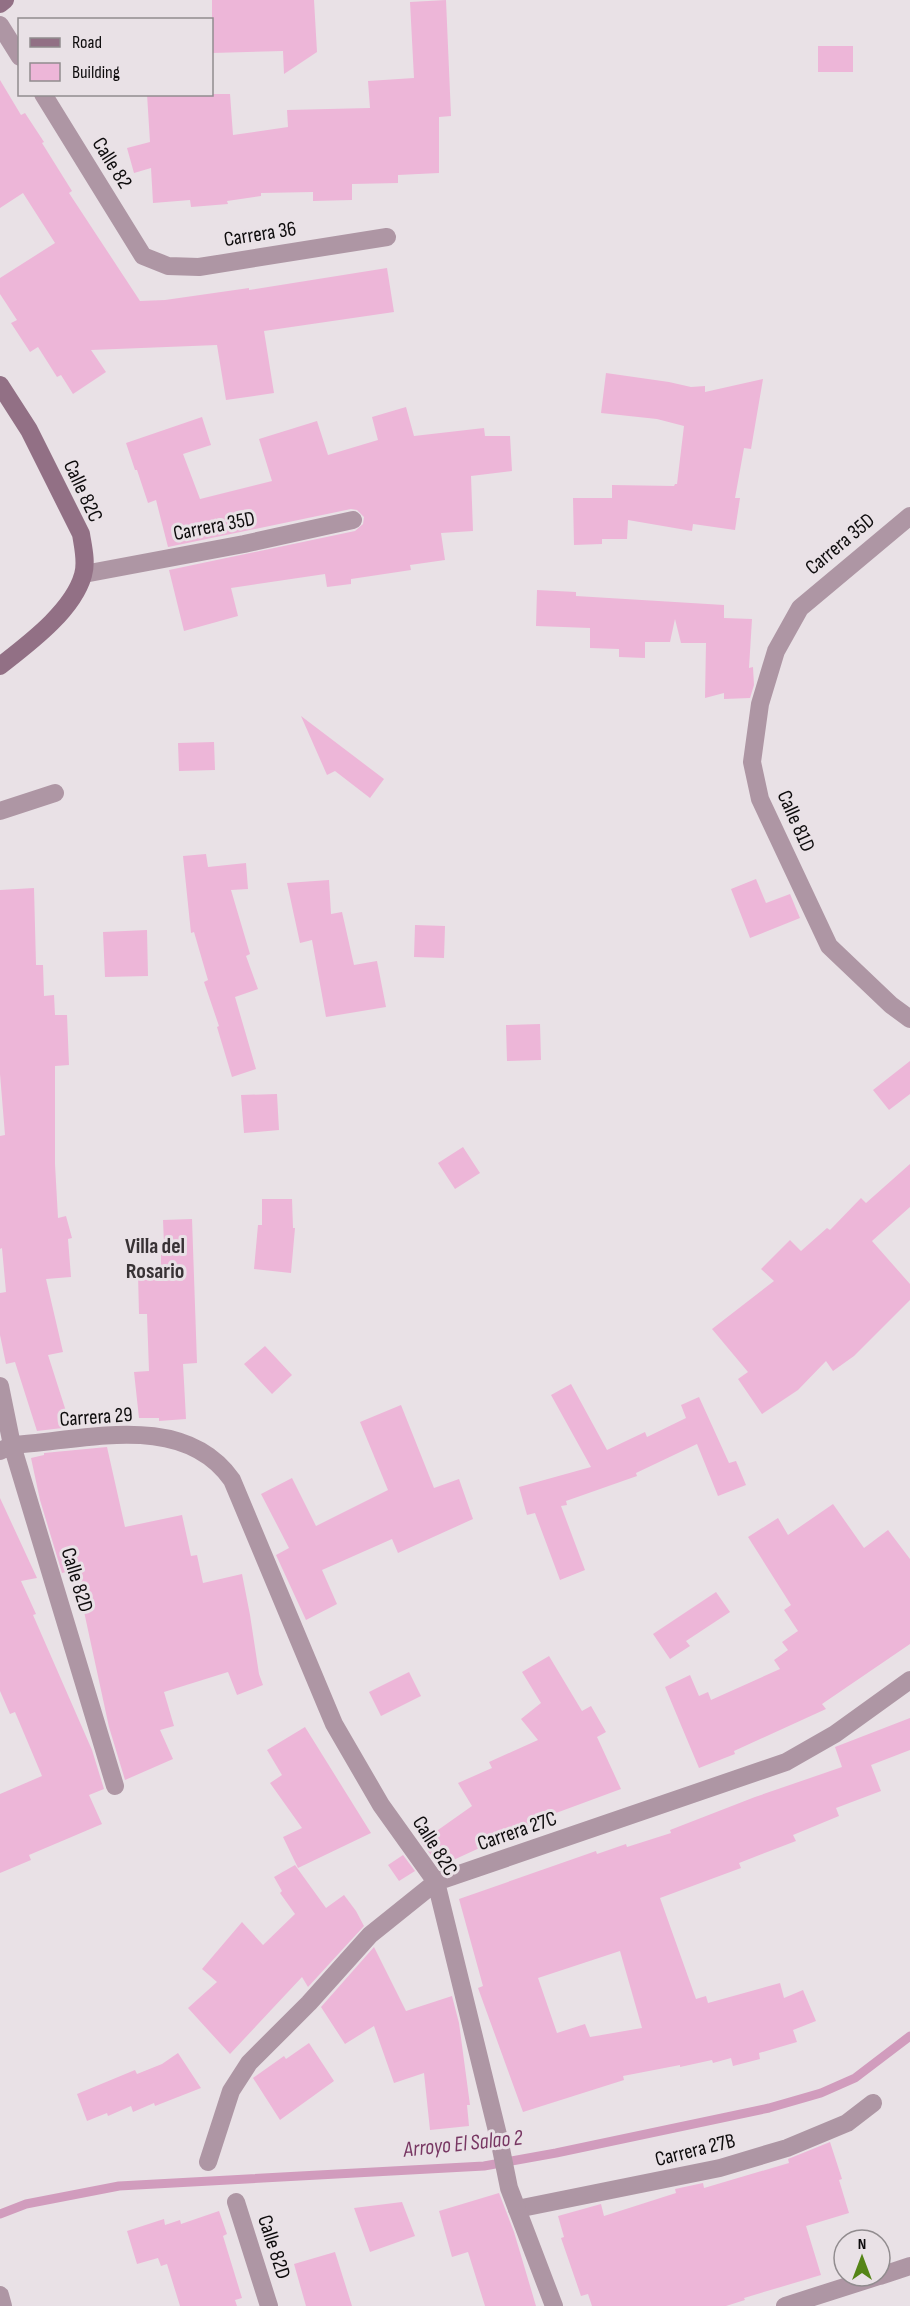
<svg xmlns="http://www.w3.org/2000/svg" width="910" height="2306" font-family="'Sofia Sans Condensed',sans-serif">
	<style>
		.lines { fill: none; stroke-linecap: round; stroke-linejoin: round }
		.stream { stroke: #d19cbd; stroke-width: 9 }
		.building { fill: #edb6d8; fill-rule: evenodd }
		.lane { stroke: #ae96a4; stroke-width: 18 }
		.street { stroke: #ae96a4; stroke-width: 18 }
		.secondary { stroke: #927085; stroke-width: 18 }
		.labels { text-anchor: middle; dominant-baseline: central; stroke-width: 6; stroke-linejoin: round; paint-order: stroke }
		.street-label { font-size: 21px; fill: #0e0c0d; stroke: #e9e1e6 }
		.neighbourhood-label { font-size: 22px; font-weight: bold; fill: #383235; stroke: #e9e1e6 }
		.water-label { font-size: 22px; font-style: italic; fill: #783763; stroke: #e9e1e6 }
	</style>
	<rect width="100%" height="100%" fill="#e9e1e6"/>
	<g class="lines">
		<path class="stream" d="M0,2214L26,2204L119,2186L484,2166L556,2153L769,2108L821,2093L855,2078L910,2036"/>
	</g>
	<path class="building" d="M212,0H314L317,52L284,74L283,51L212,53Z
		M446,0L451,116L439,117V173L398,175V183L352,184V200L313,201V192L261,193V196L227,201L228,204L191,207L190,200L153,203L151,168L134,173L127,148L150,142L147,94H230L233,135L288,127L287,110L370,108L368,81L414,78L410,2Z
		M818,46H853V72H818Z
		M0,80L21,115L25,113L44,142L42,143L72,191L69,193L140,301L165,300L249,288V290L387,268L394,312L264,331L274,393L226,400L217,345L91,350L106,372L73,394L61,375L57,377L38,347L30,352L11,323L17,320L0,294V278L55,243L23,193L0,208Z
		M606,373L669,382L691,387L705,386V392L763,379L751,449L744,448L735,498H740L735,530L693,524L692,531L628,520L627,539H602V544L574,545L573,498H612V485L674,486L675,484H677L684,426L657,419L601,413Z
		M406,407L414,436L484,428L485,436H510L512,471L471,476L473,531L441,533L445,560L410,565L411,570L351,579V584L327,587L325,574L231,588L238,616L184,631L169,570L355,531L363,524L364,517L357,510L351,509L168,547L156,500L148,503L137,470H135L126,443L202,417L211,445L183,454L200,499L272,481L259,439L317,421L328,455L378,440L372,417Z
		M537,590L576,592V596L724,605V618L752,619L749,668L753,667L754,685L750,698L724,699V693L705,698L706,643H681L675,619L670,642H645V658L619,657V649L590,648V628L536,626Z
		M301,716L384,779L370,798L335,771L327,775Z
		M214,742L215,770L179,771L178,743Z
		M206,854L208,867L246,863L248,889L231,890L250,954L246,956L258,989L235,997L256,1069L232,1077L217,1027L219,1026L204,982L208,980L194,932L191,933L183,856Z
		M756,879L766,903L790,894L800,918L750,938L731,889Z
		M329,880L331,914L342,912L354,965L377,961L386,1007L326,1017L312,940L300,943L287,883Z
		M34,888L36,965H43L44,996L54,995L55,1015H67L69,1065L55,1066V1164L58,1218L66,1216L72,1238L68,1239L71,1277L46,1279L63,1352L48,1355L71,1427L37,1431L15,1362L6,1364L0,1335V1293L6,1292L2,1248L0,1249V1136L5,1135L0,1074V890Z
		M415,925L445,926L444,958L414,957Z
		M147,930L148,976L105,977L103,932Z
		M540,1024L541,1060L507,1061L506,1025Z
		M910,1061V1094L889,1110L873,1090Z
		M277,1094L279,1130L244,1133L241,1095Z
		M463,1147L480,1173L455,1189L438,1163Z
		M910,1164V1207L872,1241L910,1284V1300L854,1356L833,1371L826,1361L798,1390L762,1414L738,1379L748,1372L712,1329L774,1281L761,1269L790,1240L801,1251L827,1228L830,1230L861,1198L866,1203Z
		M262,1199H292L293,1228H295L291,1273L254,1269L258,1225H262Z
		M192,1219L197,1363L183,1364L186,1419L159,1421V1418H139L134,1372L149,1371L147,1314H139L138,1274L161,1273V1244H164L163,1220Z
		M265,1346L292,1375L272,1394L244,1364Z
		M571,1384L607,1450L645,1432L647,1437L686,1418L681,1405L699,1397L729,1463L736,1461L746,1485L718,1496L697,1444L636,1473L637,1476L566,1501L567,1505L561,1506L585,1570L560,1580L535,1513L527,1515L519,1487L591,1467L551,1395Z
		M401,1405L434,1488L459,1479L473,1519L398,1553L392,1539L322,1570L337,1604L306,1620L276,1555L289,1548L261,1494L292,1478L316,1526L388,1490L360,1422Z
		M107,1447L125,1527L182,1515L191,1556L197,1555L203,1583L242,1574L250,1615L259,1674L263,1685L237,1695L228,1672L164,1692L174,1726L160,1730L173,1759L125,1780L109,1727L75,1570L62,1573L40,1500L31,1458L44,1455V1453Z
		M0,1498L37,1578L21,1581L36,1614L33,1615L92,1750L104,1789L89,1795L102,1824L29,1855L31,1860L0,1873V1794L42,1776L15,1712L10,1714L0,1691Z
		M833,1504L864,1548L888,1530L910,1559V1644L822,1704L826,1709L734,1751L735,1754L699,1768L665,1687L690,1675L699,1696L708,1692L711,1700L780,1669L774,1660L788,1650L782,1642L798,1631L784,1610L791,1605L748,1537L778,1518L788,1535Z
		M716,1592L730,1612L686,1641L690,1646L670,1659L653,1634Z
		M549,1656L582,1711L591,1706L606,1732L597,1737L621,1789L556,1813L449,1862L446,1851L434,1859L421,1842L472,1806L458,1783L492,1768L489,1762L538,1740L521,1719L541,1703L522,1672Z
		M409,1672L421,1696L381,1716L369,1692Z
		M910,1718V1750L871,1765L881,1791L836,1808L839,1816L793,1835L796,1841L739,1863L741,1868L660,1898L696,1999L706,1996L708,2003L780,1983L784,1998L803,1990L816,2021L793,2030L797,2042L759,2053L760,2059L733,2066L731,2058L713,2063L712,2060L680,2067V2065L623,2076L624,2080L523,2112L478,1988L483,1986L459,1899L596,1851L597,1854L626,1844L627,1847L671,1833L670,1830L755,1797L842,1767L835,1747ZM620,1951L642,2028L590,2037L585,2024L557,2033L538,1978Z
		M305,1727L371,1833L298,1868L283,1837L302,1828L270,1783L282,1775L267,1750Z
		M403,1855L415,1871L399,1881L388,1865Z
		M295,1865L326,1908L344,1895L356,1911L364,1926L308,1987L302,1977L230,2054L188,2008L217,1982L202,1969L242,1922L263,1945L295,1914L280,1893L282,1891L274,1877Z
		M374,1947L406,2011L452,1996L459,2023L470,2105H467L469,2126L430,2130L424,2073L394,2083L374,2026L345,2044L321,2007Z
		M309,2043L334,2081L280,2120L253,2078L284,2056L286,2059Z
		M178,2053L201,2088L155,2106L154,2103L133,2112L131,2106L108,2116L107,2113L87,2121L77,2094L135,2070L137,2074L162,2064Z
		M830,2142L842,2179L839,2180L849,2213L806,2226L821,2275L744,2298L745,2300L726,2306H592L588,2294L581,2296L561,2238L564,2237L558,2216L601,2204L604,2216L676,2193L675,2189L703,2183L704,2188L789,2163L788,2159Z
		M499,2193L514,2232L536,2306H485L468,2252L452,2257L439,2211Z
		M402,2202L415,2236L370,2252L354,2208Z
		M219,2211L227,2234L223,2236L242,2298L235,2300L237,2306H180L167,2264L161,2266L158,2258L137,2264L127,2231L164,2219L165,2225L180,2220L181,2224Z
		M335,2252L352,2306H306L294,2264Z"/>
	<g class="lines">
		<path class="lane" d="M517,2209L720,2168L787,2148L847,2123L873,2103"/>
		<path class="street" d="M0,25L20,57
			M43,94L143,256L168,266L199,267L387,237
			M910,516L800,608L776,651L760,704L752,762L760,799L829,946L891,1005L910,1019
			M84,574L244,544L353,520
			M0,811L55,793
			M0,1386L12,1445L115,1786
			M0,1451L12,1445C83,1441 183,1410 232,1480L334,1724L381,1805L436,1882L499,2139L509,2188L554,2306
			M208,2162L231,2091L249,2063L309,2003L370,1935L436,1882L786,1762L835,1734L910,1680
			M236,2202L269,2306
			M880,2276L910,2266
			M0,2295L3,2306
			M785,2306L879,2276"/>
		<path class="secondary" d="M0,4L5,0
			M0,385L29,430L81,534C83,547 87,562 83,575C73,611 28,644 0,666"/>
	</g>
	<g class="labels">
		<g class="street-label">
			<text transform="translate(112 163) rotate(58)">Calle 82</text>
			<text transform="translate(260 234) rotate(-9)">Carrera 36</text>
			<text transform="translate(83 491) rotate(65)">Calle 82C</text>
			<text transform="translate(214 526) rotate(-11)">Carrera 35D</text>
			<text transform="translate(840 544) rotate(-40)">Carrera 35D</text>
			<text transform="translate(796 821) rotate(66)">Calle 81D</text>
			<text transform="translate(96 1417) rotate(-4)">Carrera 29</text>
			<text transform="translate(77 1580) rotate(73)">Calle 82D</text>
			<text transform="translate(517 1831) rotate(-19)">Carrera 27C</text>
			<text transform="translate(435 1846) rotate(58)">Calle 82C</text>
			<text transform="translate(695 2150) rotate(-14)">Carrera 27B</text>
			<text transform="translate(274 2247) rotate(72)">Calle 82D</text>
		</g>
		<g class="neighbourhood-label">
			<text x="155" y="1246">Villa del<tspan x="155" dy="25">Rosario</tspan></text>
		</g>
		<g class="water-label">
			<text transform="translate(463 2144) rotate(-6)">Arroyo El Salao 2</text>
		</g>
	</g>
	<rect x="18" y="18" width="195" height="78" fill="#e9e1e6" stroke="#918c8f" stroke-width="1.5"/>
	<rect x="30" y="38" width="30" height="9" fill="#927085" stroke="#918c8f" stroke-width="1.5"/>
	<text x="72" y="48" font-size="18" fill="#0e0c0d">Road</text>
	<rect x="30" y="63" width="30" height="18" fill="#edb6d8" stroke="#918c8f" stroke-width="1.5"/>
	<text x="72" y="78" font-size="18" fill="#0e0c0d">Building</text>
	<g transform="translate(862 2258)"><circle r="28" fill="#e9e1e6" stroke="#918c8f" stroke-width="1.5"/>
	<path d="M0-4.5L10 22L0 15L-10 22Z" fill="#558517"/>
	<text y="-9" font-size="16" font-weight="bold" text-anchor="middle" fill="#0e0c0d">N</text>
	</g>
</svg>
